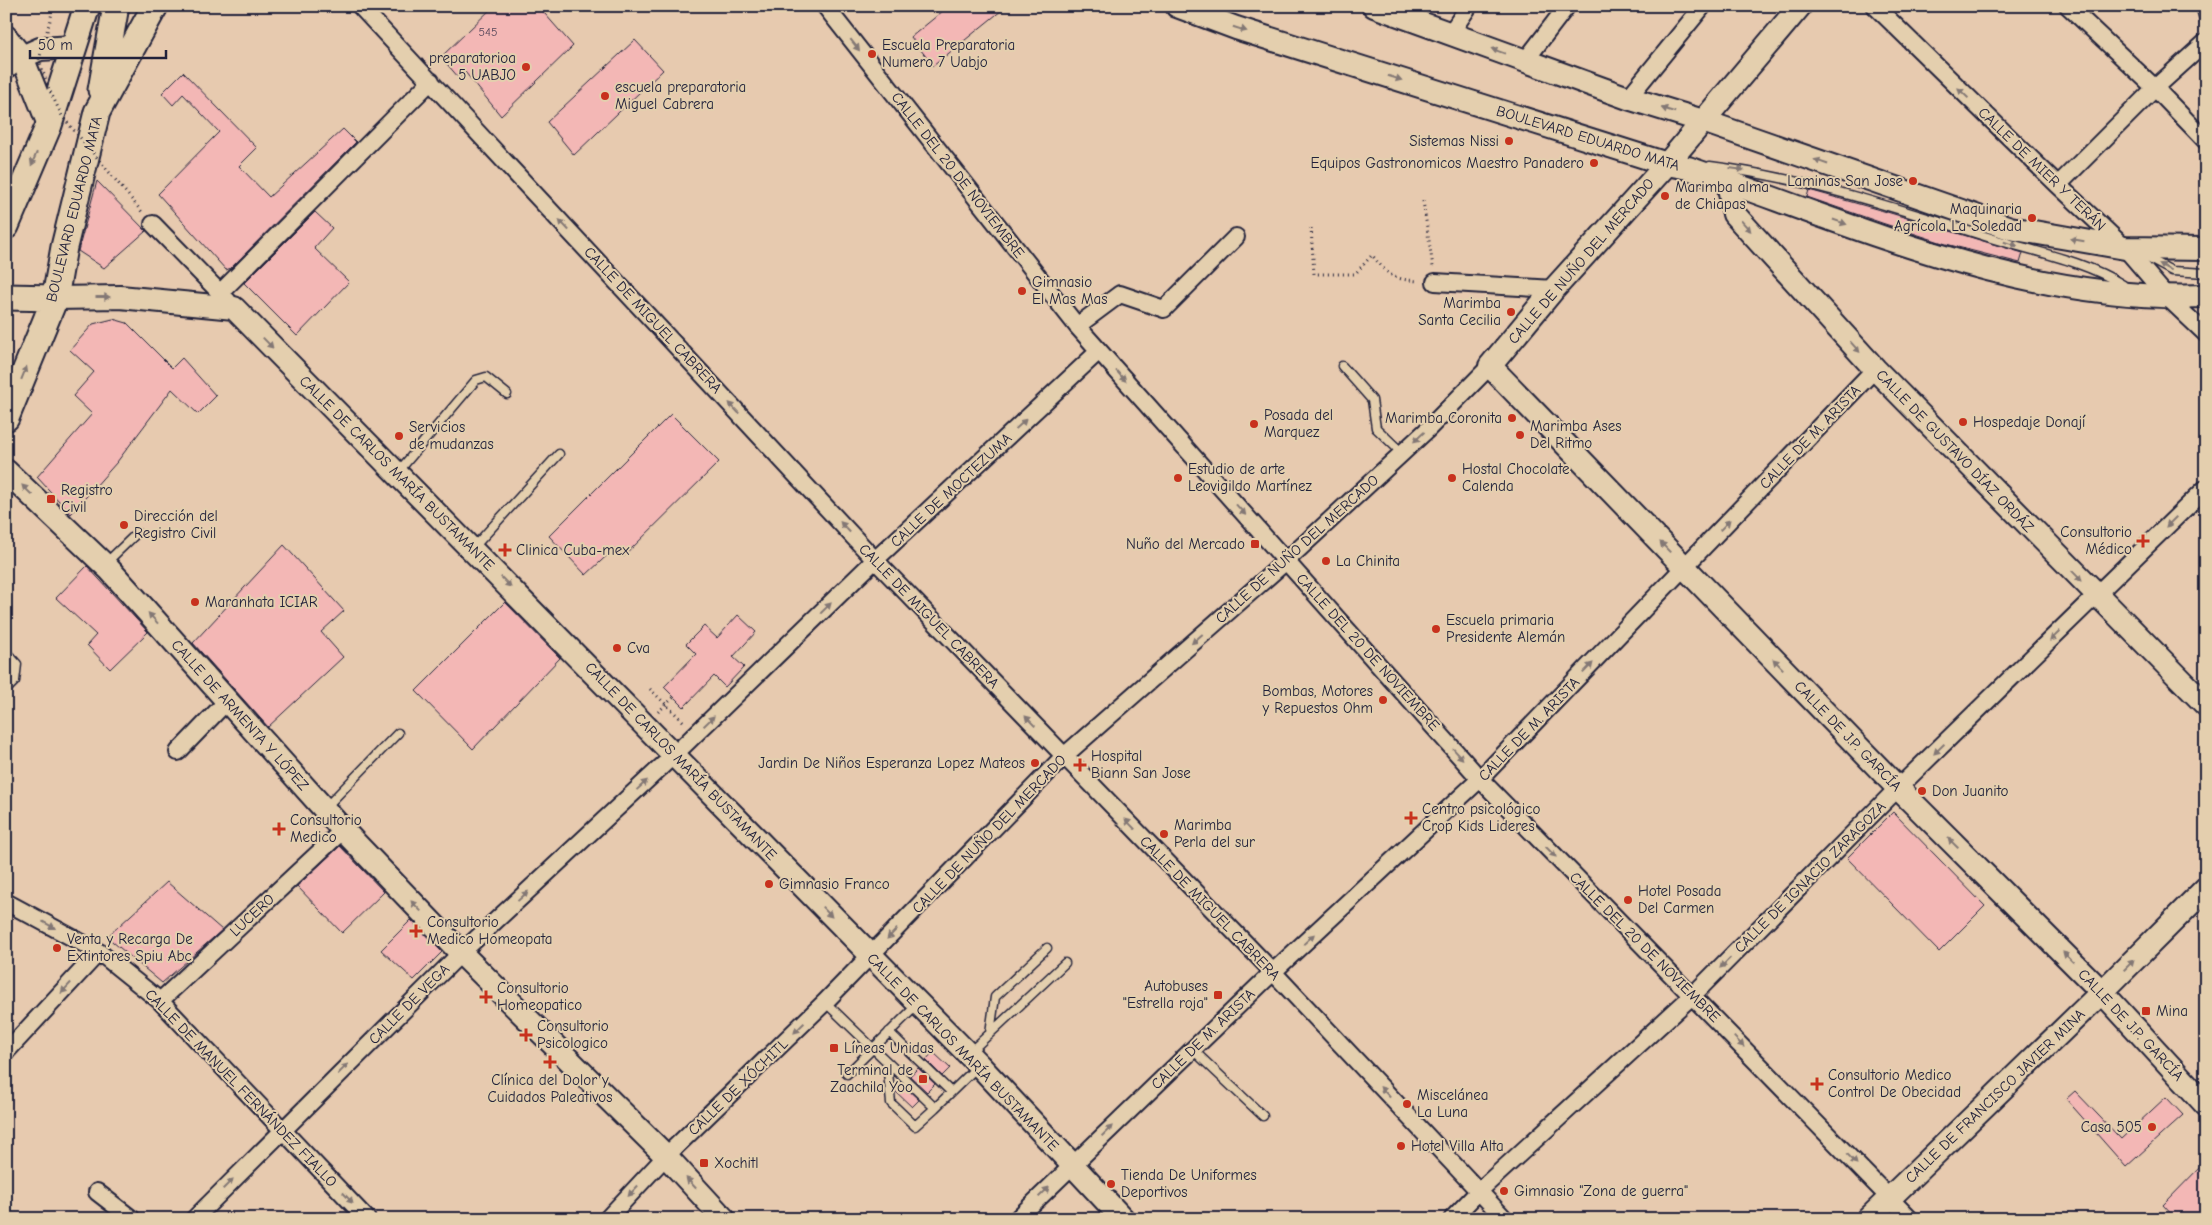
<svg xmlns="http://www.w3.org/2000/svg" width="2212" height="1225" font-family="'Comic Neue',sans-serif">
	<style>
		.building { fill: #f3b7b5; stroke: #22223b }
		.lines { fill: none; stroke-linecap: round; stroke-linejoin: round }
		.lane-casing { stroke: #22223b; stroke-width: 11 }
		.street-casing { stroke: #22223b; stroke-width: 20 }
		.secondary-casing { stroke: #22223b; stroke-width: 26 }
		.primary-casing { stroke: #22223b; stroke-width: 29 }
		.path { stroke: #22223b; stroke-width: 3; stroke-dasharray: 1 4; stroke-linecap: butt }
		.lane { stroke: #e4cfae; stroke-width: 8 }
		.street { stroke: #e4cfae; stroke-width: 16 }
		.secondary { stroke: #e4cfae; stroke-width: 22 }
		.primary { stroke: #e4cfae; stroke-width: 25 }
		.path-bridge { stroke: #22223b; stroke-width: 3; stroke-dasharray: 1 4; stroke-linecap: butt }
		.oneway { fill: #837874 }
		.poi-dot { fill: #c8321e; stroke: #e4cfae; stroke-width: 2 }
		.labels { text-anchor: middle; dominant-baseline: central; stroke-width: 4; stroke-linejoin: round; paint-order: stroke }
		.number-label { font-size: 12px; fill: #56475a }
		.poi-label { font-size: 15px; fill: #22223b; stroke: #e4cfae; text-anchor: start }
		.street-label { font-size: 15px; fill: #22223b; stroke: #e4cfae }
	</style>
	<rect width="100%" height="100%" fill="#e7caaf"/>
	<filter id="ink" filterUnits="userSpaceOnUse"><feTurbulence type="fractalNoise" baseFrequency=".02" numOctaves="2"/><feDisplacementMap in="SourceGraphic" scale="10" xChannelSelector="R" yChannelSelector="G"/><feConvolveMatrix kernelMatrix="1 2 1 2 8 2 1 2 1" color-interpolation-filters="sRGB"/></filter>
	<g filter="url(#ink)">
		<path class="building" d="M494,6H538L573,46L501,116L465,72L459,78L441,57Z
			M949,6H1007L933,66L911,37Z
			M635,40L663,70L574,155L547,122Z
			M183,72L257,148L239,166L269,197L343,129L356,142L231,268L226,270L158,194L219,132L183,94L173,105L162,93Z
			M97,181L146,231L104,268L78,251Z
			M1809,190L1887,212L2023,253L2020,263L1946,244L1882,223L1807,197Z
			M315,212L332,228L314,248L349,282L297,336L244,283Z
			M113,319L127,323L172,368L182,358L216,396L198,414L172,389L117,462L71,514L37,477L92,414L73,396L94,372L70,350L93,324Z
			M671,414L719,462L623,557L615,548L586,575L549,536Z
			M284,545L344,611L321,632L343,657L268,727L193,643Z
			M87,566L148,632L110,669L87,645L96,635L56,598Z
			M505,602L560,658L473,749L416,691Z
			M738,615L756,632L733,657L744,667L725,687L714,676L684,707L664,687L696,654L686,644L704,626L717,638Z
			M1893,812L1985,906L1939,952L1847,858Z
			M340,846L384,892L342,933L297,886Z
			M167,882L222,930L162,983L107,937Z
			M411,920L442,952L414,980L381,950Z
			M933,1052L950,1068L942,1076L926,1060Z
			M918,1068L935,1084L927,1092L910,1076Z
			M902,1084L919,1100L912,1107L895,1091Z
			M2075,1091L2121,1139L2166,1097L2183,1115L2126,1167L2066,1099Z
			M2206,1161V1219H2176L2163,1205Z"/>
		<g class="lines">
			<g class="lane-casing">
				<path id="lane" d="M2200,6L2206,26
					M1710,166C1807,178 1901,210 1994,239C2036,252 2085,261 2123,285
					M2142,255L2172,271L2206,273
					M1342,366L1372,400L1376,428L1402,453
					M398,472L476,380L486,377L507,394
					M473,548L559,454
					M106,563L137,533
					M6,652L17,664L15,681L6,690
					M326,807L398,733
					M6,842V845
					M825,1002L935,1108L978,1066
					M889,1032L951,1092
					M990,1033L995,997L1047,948
					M1193,1050L1263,1116
					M969,1053L1065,963
					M887,1062L891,1103L915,1126L935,1108
					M847,1074L917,1005"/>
			</g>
			<g class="street-casing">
				<path id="street" d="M360,6L875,560L1273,972L1505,1219
					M825,6L1077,326L1480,779L1910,1219
					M1875,6L2058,185L2125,248L2168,298L2206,334
					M2068,6L2155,88L2206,141
					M1450,34L1469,6
					M1525,61L1567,6
					M6,71L22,57
					M1628,98L1703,6
					M2058,185L2155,88L2206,42
					M153,224L228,301
					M1435,282L1554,289
					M220,293L431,81
					M1077,326L1120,294L1164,309L1236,237
					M178,752L227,701
					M6,902L99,952L160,1001L367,1219
					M160,1001L343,830
					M6,1052L99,952
					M97,1192L132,1219
					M194,1219L461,953L674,755L875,560L1099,351
					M607,1219L666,1156L825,1002L1064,756L1286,561L1426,431L1490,366
					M1017,1219L1273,972L1480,779L1875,369
					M1452,1219L1479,1191L1693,995L1898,788L2206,488"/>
			</g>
			<g class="secondary-casing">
				<path id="secondary" d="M1177,6L1236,28L1667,164L1688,168C1857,226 2024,303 2206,296
					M1374,6L1628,98L1703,121L2010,228L2125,248L2206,249
					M1800,6L1667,164L1554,289L1490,366L1898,788L2102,992L2206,1105
					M6,37L22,57L49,125
					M22,57L40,49L74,47
					M1728,182L1734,214L1875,369L2206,705
					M55,298L120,297L234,308L979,1065L1123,1219
					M6,471L109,569L343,830L461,953L666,1156L724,1219
					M1868,1219L2102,992L2206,888"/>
			</g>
			<g class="primary-casing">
				<path id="primary" d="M101,90L116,6
					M6,226L49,125L87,6
					M6,297L55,298
					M6,418L55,298L64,247L97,112L155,6"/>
			</g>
			<path class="path" d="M109,172L142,212
				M1423,201L1433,267
				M1311,228L1314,274H1355L1372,255C1388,275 1391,279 1418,281
				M650,689L685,723
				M658,712L674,697"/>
			<use href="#lane" class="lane"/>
			<use href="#street" class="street"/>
			<use href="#secondary" class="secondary"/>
			<use href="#primary" class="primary"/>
			<path class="path-bridge" d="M54,6L39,60L49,89L62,116L109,172"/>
		</g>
		<defs><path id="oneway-solid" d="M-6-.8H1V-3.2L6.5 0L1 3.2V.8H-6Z" transform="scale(1.25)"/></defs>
		<g class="oneway">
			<use href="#oneway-solid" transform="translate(1240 29) rotate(18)"/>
			<use href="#oneway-solid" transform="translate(855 45) rotate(52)"/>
			<use href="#oneway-solid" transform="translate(1498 51) rotate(-160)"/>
			<use href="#oneway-solid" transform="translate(1395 78) rotate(18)"/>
			<use href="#oneway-solid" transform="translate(1963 93) rotate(-136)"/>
			<use href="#oneway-solid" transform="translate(1668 110) rotate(-163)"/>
			<use href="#oneway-solid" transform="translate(34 159) rotate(113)"/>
			<use href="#oneway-solid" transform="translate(1821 162) rotate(-161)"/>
			<use href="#oneway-solid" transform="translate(1737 169) rotate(7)"/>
			<use href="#oneway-solid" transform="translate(1840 222) rotate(19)"/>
			<use href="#oneway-solid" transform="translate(564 225) rotate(-133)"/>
			<use href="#oneway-solid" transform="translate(1746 226) rotate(48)"/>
			<use href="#oneway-solid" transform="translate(2077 240) rotate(-170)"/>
			<use href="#oneway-solid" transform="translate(2011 244) rotate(17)"/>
			<use href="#oneway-solid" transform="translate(2165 267) rotate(-153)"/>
			<use href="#oneway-solid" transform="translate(103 297)"/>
			<use href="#oneway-solid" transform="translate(268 343) rotate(46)"/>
			<use href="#oneway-solid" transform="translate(1855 347) rotate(48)"/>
			<use href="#oneway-solid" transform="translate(24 373) rotate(-68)"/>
			<use href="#oneway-solid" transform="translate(1121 376) rotate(48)"/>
			<use href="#oneway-solid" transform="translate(734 408) rotate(-133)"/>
			<use href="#oneway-solid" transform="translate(1021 424) rotate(-43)"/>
			<use href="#oneway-solid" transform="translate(1419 437) rotate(137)"/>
			<use href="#oneway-solid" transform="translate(27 490) rotate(-136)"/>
			<use href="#oneway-solid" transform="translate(1241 510) rotate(48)"/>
			<use href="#oneway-solid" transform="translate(2171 522) rotate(135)"/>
			<use href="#oneway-solid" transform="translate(1725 525) rotate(-46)"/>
			<use href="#oneway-solid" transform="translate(845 527) rotate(-133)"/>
			<use href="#oneway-solid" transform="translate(1665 547) rotate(-134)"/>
			<use href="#oneway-solid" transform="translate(2077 576) rotate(46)"/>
			<use href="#oneway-solid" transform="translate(506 582) rotate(46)"/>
			<use href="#oneway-solid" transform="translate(826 608) rotate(-44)"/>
			<use href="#oneway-solid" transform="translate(153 618) rotate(-132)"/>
			<use href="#oneway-solid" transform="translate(2055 636) rotate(136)"/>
			<use href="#oneway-solid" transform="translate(1197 639) rotate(139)"/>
			<use href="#oneway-solid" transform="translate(1778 664) rotate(-134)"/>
			<use href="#oneway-solid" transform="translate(1588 668) rotate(-46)"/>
			<use href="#oneway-solid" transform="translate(709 721) rotate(-44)"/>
			<use href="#oneway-solid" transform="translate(1030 721) rotate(-134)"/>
			<use href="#oneway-solid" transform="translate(1939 749) rotate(136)"/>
			<use href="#oneway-solid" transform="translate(1458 754) rotate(48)"/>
			<use href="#oneway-solid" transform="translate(642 785) rotate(-43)"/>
			<use href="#oneway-solid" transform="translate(1130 824) rotate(-134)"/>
			<use href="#oneway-solid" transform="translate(1953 843) rotate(-135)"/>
			<use href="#oneway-solid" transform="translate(1551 852) rotate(45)"/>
			<use href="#oneway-solid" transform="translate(523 896) rotate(-43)"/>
			<use href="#oneway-solid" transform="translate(416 906) rotate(-134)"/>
			<use href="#oneway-solid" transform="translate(827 912) rotate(46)"/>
			<use href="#oneway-solid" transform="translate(49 925) rotate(29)"/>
			<use href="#oneway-solid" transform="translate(892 934) rotate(134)"/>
			<use href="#oneway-solid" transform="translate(1309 939) rotate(-43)"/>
			<use href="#oneway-solid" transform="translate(2068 957) rotate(-135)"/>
			<use href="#oneway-solid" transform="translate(1725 963) rotate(135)"/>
			<use href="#oneway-solid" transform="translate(2129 965) rotate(-45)"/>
			<use href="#oneway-solid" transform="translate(66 988) rotate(133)"/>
			<use href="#oneway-solid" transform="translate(799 1028) rotate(136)"/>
			<use href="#oneway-solid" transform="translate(1739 1042) rotate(46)"/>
			<use href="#oneway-solid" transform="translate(343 1069) rotate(-45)"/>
			<use href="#oneway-solid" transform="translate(1385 1092) rotate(-133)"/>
			<use href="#oneway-solid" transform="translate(1107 1131) rotate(-44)"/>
			<use href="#oneway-solid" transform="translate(1852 1159) rotate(46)"/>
			<use href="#oneway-solid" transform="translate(691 1183) rotate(-133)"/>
			<use href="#oneway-solid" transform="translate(228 1184) rotate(-45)"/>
			<use href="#oneway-solid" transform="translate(633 1191) rotate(133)"/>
			<use href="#oneway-solid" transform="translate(1044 1192) rotate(-44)"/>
			<use href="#oneway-solid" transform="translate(348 1198) rotate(47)"/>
		</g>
	</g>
	<g class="poi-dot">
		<circle cx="872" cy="54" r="5"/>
		<circle cx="526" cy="67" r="5"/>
		<circle cx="605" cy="96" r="5"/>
		<circle cx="1509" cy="141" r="5"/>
		<circle cx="1594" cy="163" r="5"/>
		<circle cx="1913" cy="181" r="5"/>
		<circle cx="1665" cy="196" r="5"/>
		<circle cx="2032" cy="218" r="5"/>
		<circle cx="1022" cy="291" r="5"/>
		<circle cx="1511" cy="312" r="5"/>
		<circle cx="1512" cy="418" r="5"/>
		<circle cx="1963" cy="422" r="5"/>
		<circle cx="1254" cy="424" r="5"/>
		<circle cx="1520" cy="435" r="5"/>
		<circle cx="399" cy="436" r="5"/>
		<circle cx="1178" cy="478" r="5"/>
		<circle cx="1452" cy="478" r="5"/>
		<rect x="46" y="494" width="10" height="10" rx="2.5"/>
		<circle cx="124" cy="525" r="5"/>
		<path d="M2140.5 533.5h5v5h5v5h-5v5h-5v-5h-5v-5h5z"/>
		<rect x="1250" y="539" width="10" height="10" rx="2.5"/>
		<path d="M502.5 542.5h5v5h5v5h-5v5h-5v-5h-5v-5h5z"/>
		<circle cx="1326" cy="561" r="5"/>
		<circle cx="195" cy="602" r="5"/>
		<circle cx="1436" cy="629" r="5"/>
		<circle cx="617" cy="648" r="5"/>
		<circle cx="1383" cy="700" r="5"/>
		<circle cx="1035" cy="763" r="5"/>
		<path d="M1077.5 757.5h5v5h5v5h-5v5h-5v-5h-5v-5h5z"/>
		<circle cx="1922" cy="791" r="5"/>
		<path d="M1408.5 810.5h5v5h5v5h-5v5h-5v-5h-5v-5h5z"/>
		<path d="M276.5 821.5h5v5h5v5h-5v5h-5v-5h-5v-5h5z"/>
		<circle cx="1164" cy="834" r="5"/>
		<circle cx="769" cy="884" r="5"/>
		<circle cx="1628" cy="900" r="5"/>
		<path d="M413.5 923.5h5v5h5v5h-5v5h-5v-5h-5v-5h5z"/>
		<circle cx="57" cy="948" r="5"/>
		<rect x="1213" y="990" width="10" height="10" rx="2.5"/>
		<path d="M483.5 989.5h5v5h5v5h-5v5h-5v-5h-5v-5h5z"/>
		<rect x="2141" y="1006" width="10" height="10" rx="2.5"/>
		<path d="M523.5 1027.5h5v5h5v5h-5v5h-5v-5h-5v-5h5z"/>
		<rect x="829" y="1043" width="10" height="10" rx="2.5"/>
		<path d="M547.5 1054.5h5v5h5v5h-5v5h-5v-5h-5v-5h5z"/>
		<rect x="918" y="1074" width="10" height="10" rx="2.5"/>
		<path d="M1814.5 1076.5h5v5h5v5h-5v5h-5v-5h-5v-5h5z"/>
		<circle cx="1407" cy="1104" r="5"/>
		<circle cx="2152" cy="1127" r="5"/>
		<circle cx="1401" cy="1146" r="5"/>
		<rect x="699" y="1158" width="10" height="10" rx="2.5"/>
		<circle cx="1111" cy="1184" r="5"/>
		<circle cx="1504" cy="1191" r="5"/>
	</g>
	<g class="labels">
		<g class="number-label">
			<text x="488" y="32">545</text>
		</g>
		<g class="poi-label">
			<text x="882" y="45">Escuela Preparatoria<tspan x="882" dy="17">Numero 7 Uabjo</tspan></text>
			<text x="516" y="58" text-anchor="end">preparatorioa<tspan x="516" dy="17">5 UABJO</tspan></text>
			<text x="615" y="87">escuela preparatoria<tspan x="615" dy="17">Miguel Cabrera</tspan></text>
			<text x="1499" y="141" text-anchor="end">Sistemas Nissi</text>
			<text x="1584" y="163" text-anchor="end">Equipos Gastronomicos Maestro Panadero</text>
			<text x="1903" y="181" text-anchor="end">Laminas San Jose</text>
			<text x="1675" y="187">Marimba alma<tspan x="1675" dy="17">de Chiapas</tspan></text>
			<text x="2022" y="209" text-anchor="end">Maquinaria<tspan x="2022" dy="17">Agrícola La Soledad</tspan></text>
			<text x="1032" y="282">Gimnasio<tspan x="1032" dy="17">El Mas Mas</tspan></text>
			<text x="1501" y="303" text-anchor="end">Marimba<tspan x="1501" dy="17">Santa Cecilia</tspan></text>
			<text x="1264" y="415">Posada del<tspan x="1264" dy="17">Marquez</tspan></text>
			<text x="1502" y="418" text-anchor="end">Marimba Coronita</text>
			<text x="1973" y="422">Hospedaje Donají</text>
			<text x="1530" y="426">Marimba Ases<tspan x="1530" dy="17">Del Ritmo</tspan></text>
			<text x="409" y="427">Servicios<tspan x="409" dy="17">de mudanzas</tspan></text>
			<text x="1188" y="469">Estudio de arte<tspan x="1188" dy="17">Leovigildo Martínez</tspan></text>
			<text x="1462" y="469">Hostal Chocolate<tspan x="1462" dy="17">Calenda</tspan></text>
			<text x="61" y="490">Registro<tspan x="61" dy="17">Civil</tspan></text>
			<text x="134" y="516">Dirección del<tspan x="134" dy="17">Registro Civil</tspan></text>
			<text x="2132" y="532" text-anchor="end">Consultorio<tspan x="2132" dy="17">Médico</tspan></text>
			<text x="1245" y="544" text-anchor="end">Nuño del Mercado</text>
			<text x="516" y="550">Clinica Cuba-mex</text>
			<text x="1336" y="561">La Chinita</text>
			<text x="205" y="602">Maranhata ICIAR</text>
			<text x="1446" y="620">Escuela primaria<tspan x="1446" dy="17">Presidente Alemán</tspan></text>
			<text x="627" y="648">Cva</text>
			<text x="1373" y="691" text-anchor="end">Bombas, Motores<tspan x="1373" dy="17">y Repuestos Ohm</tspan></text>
			<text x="1091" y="756">Hospital<tspan x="1091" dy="17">Biann San Jose</tspan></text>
			<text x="1025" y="763" text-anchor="end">Jardin De Niños Esperanza Lopez Mateos</text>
			<text x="1932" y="791">Don Juanito</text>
			<text x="1422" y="809">Centro psicológico<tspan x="1422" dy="17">Crop Kids Lideres</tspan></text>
			<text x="290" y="820">Consultorio<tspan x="290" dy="17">Medico</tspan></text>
			<text x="1174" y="825">Marimba<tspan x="1174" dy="17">Perla del sur</tspan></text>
			<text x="779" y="884">Gimnasio Franco</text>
			<text x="1638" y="891">Hotel Posada<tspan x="1638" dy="17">Del Carmen</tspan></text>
			<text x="427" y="922">Consultorio<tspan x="427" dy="17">Medico Homeopata</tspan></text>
			<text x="67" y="939">Venta y Recarga De<tspan x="67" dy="17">Extintores Spiu Abc</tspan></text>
			<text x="1208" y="986" text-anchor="end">Autobuses<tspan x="1208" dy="17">"Estrella roja"</tspan></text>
			<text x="497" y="988">Consultorio<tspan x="497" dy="17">Homeopatico</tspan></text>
			<text x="2156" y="1011">Mina</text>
			<text x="537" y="1026">Consultorio<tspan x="537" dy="17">Psicologico</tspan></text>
			<text x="844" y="1048">Líneas Unidas</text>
			<text x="913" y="1070" text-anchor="end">Terminal de<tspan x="913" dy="17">Zaachila Yoo</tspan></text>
			<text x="1828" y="1075">Consultorio Medico<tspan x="1828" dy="17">Control De Obecidad</tspan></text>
			<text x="550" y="1080" text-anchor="middle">Clínica del Dolor y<tspan x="550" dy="17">Cuidados Paleativos</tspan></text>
			<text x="1417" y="1095">Miscelánea<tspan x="1417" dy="17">La Luna</tspan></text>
			<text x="2142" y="1127" text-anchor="end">Casa 505</text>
			<text x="1411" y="1146">Hotel Villa Alta</text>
			<text x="714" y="1163">Xochitl</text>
			<text x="1121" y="1175">Tienda De Uniformes<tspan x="1121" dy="17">Deportivos</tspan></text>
			<text x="1514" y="1191">Gimnasio "Zona de guerra"</text>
		</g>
		<g class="street-label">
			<text transform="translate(1588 138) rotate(17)">BOULEVARD EDUARDO MATA</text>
			<text transform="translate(2042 169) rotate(44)">CALLE DE MIER Y TERÁN</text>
			<text transform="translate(958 175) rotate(52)">CALLE DEL 20 DE NOVIEMBRE</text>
			<text transform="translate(74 209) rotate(-76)">BOULEVARD EDUARDO MATA</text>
			<text transform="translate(1581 261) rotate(-49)">CALLE DE NUÑO DEL MERCADO</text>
			<text transform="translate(653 320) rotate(47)">CALLE DE MIGUEL CABRERA</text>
			<text transform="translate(1810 437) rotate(-46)">CALLE DE M. ARISTA</text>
			<text transform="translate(1955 451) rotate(46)">CALLE DE GUSTAVO DÍAZ ORDÁZ</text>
			<text transform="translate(397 473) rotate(45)">CALLE DE CARLOS MARÍA BUSTAMANTE</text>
			<text transform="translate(951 490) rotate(-43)">CALLE DE MOCTEZUMA</text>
			<text transform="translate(1297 549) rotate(-42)">CALLE DE NUÑO DEL MERCADO</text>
			<text transform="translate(929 616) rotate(46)">CALLE DE MIGUEL CABRERA</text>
			<text transform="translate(1368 652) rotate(48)">CALLE DEL 20 DE NOVIEMBRE</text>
			<text transform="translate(240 715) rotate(48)">CALLE DE ARMENTA Y LÓPEZ</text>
			<text transform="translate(1529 729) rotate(-46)">CALLE DE M. ARISTA</text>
			<text transform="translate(1848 736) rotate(46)">CALLE DE J.P. GARCÍA</text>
			<text transform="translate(681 761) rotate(46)">CALLE DE CARLOS MARÍA BUSTAMANTE</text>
			<text transform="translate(989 834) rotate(-46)">CALLE DE NUÑO DEL MERCADO</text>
			<text transform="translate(1810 877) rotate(-45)">CALLE DE IGNACIO ZARAGOZA</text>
			<text transform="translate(1210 908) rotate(46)">CALLE DE MIGUEL CABRERA</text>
			<text transform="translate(252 915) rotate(-43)">LUCERO</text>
			<text transform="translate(1645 947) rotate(45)">CALLE DEL 20 DE NOVIEMBRE</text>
			<text transform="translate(409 1004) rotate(-45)">CALLE DE VEGA</text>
			<text transform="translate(2131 1025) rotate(47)">CALLE DE J.P. GARCÍA</text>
			<text transform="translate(1203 1039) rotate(-44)">CALLE DE M. ARISTA</text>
			<text transform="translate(963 1052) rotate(46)">CALLE DE CARLOS MARÍA BUSTAMANTE</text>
			<text transform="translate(738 1087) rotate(-44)">CALLE DE XÓCHITL</text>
			<text transform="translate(241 1088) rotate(46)">CALLE DE MANUEL FERNÁNDEZ FIALLO</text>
			<text transform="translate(1995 1096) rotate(-44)">CALLE DE FRANCISCO JAVIER MINA</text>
		</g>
	</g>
	<rect width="2212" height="1225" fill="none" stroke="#e4cfae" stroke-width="25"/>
	<rect x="12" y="12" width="2187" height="1200" fill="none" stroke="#22223b" stroke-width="2" filter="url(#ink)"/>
	<path d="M30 50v8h136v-8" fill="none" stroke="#22223b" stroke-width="2.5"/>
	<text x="38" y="50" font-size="15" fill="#22223b" stroke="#e4cfae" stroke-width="4" paint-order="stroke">50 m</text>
</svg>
